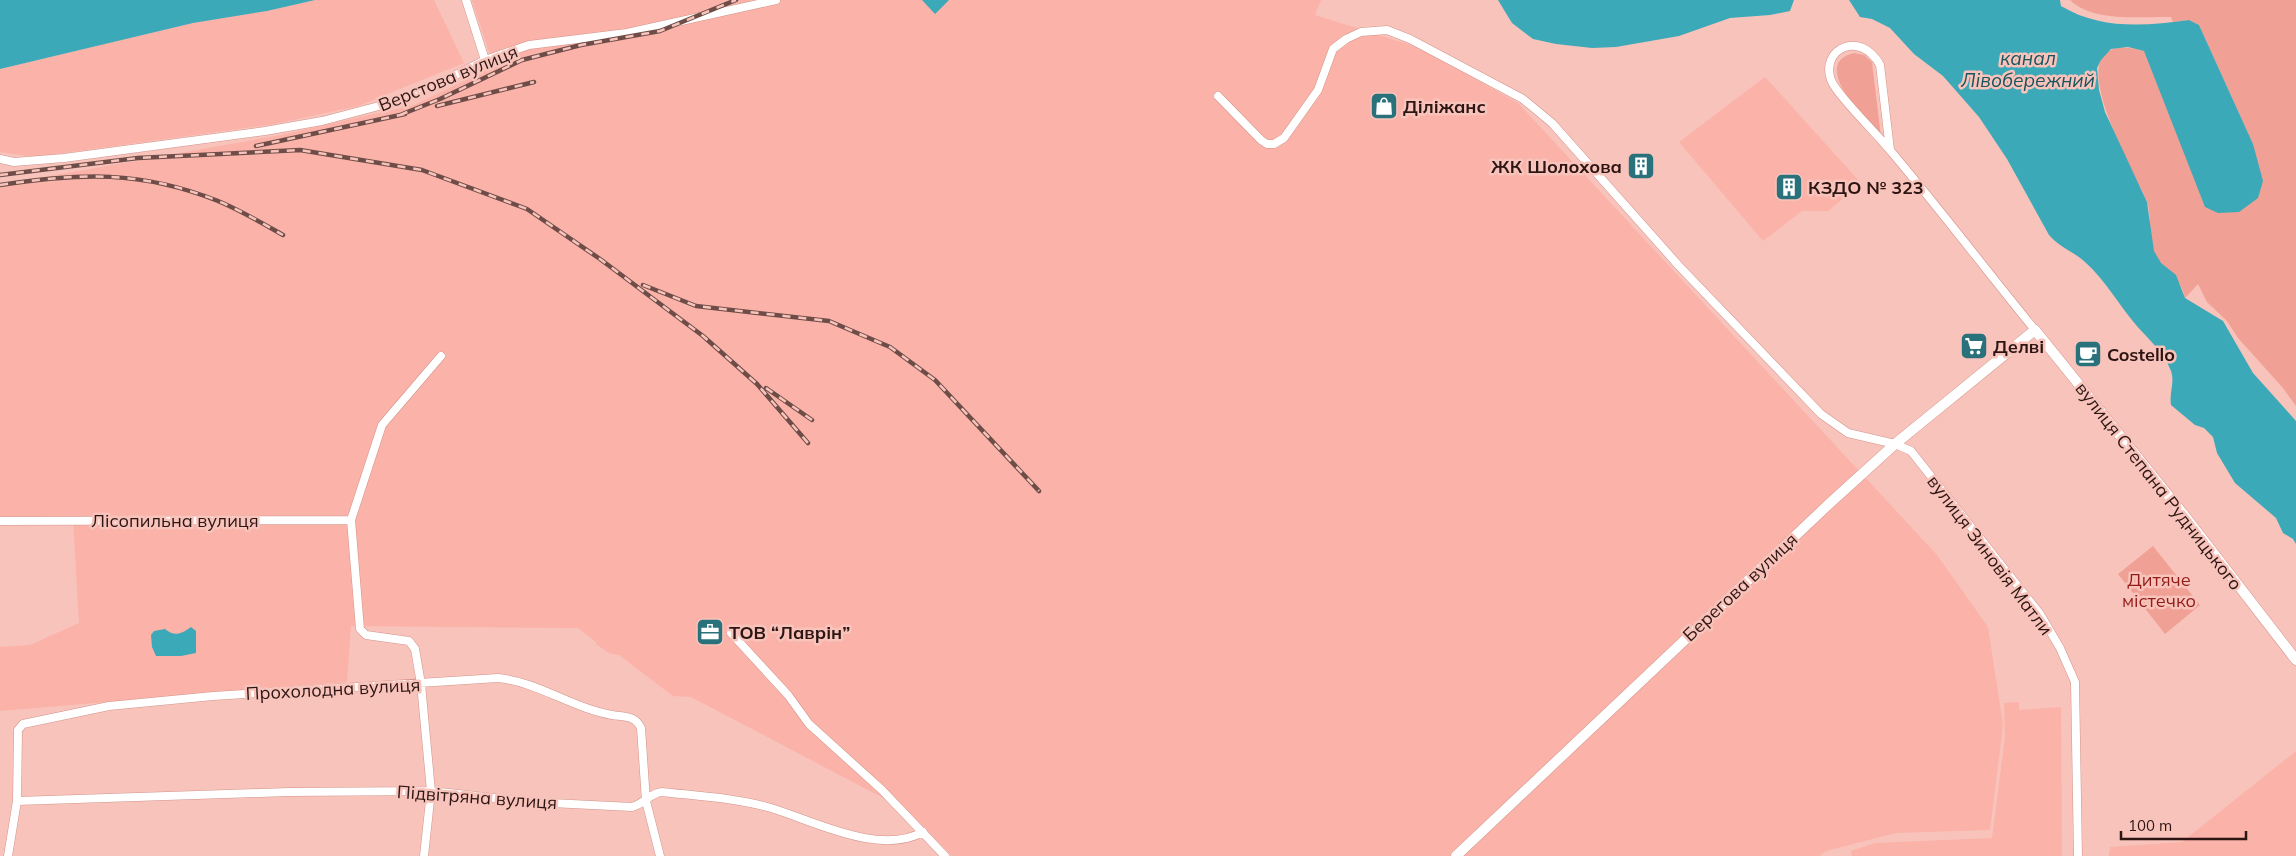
<svg xmlns="http://www.w3.org/2000/svg" width="2296" height="856" font-family="Mulish,sans-serif">
	<style>
		.built { fill: #fbb2a8 }
		.green { fill: #f0a094 }
		.water { fill: #3ca9b8 }
		.lines { fill: none; stroke-linecap: round; stroke-linejoin: round }
		.minor-casing { stroke: #d2948b; stroke-width: 9 }
		.tertiary-casing { stroke: #d2948b; stroke-width: 11 }
		.minor { stroke: #fff; stroke-width: 8 }
		.tertiary { stroke: #fff; stroke-width: 10 }
		.rail-casing { stroke: #6e4d48; stroke-width: 4.5 }
		.rail { stroke: #f8c3bb; stroke-width: 2.5; stroke-dasharray: 8; stroke-linecap: butt }
		.labels { text-anchor: middle; dominant-baseline: central; stroke-width: 5; stroke-linejoin: round; paint-order: stroke }
		.street-label { font-size: 18px; fill: #2c1512; stroke: #f8c3bb }
		.poi-label { font-size: 18px; font-weight: bold; fill: #2c1512; stroke: #f8c3bb; text-anchor: start }
		.park-label { font-size: 18px; fill: #921d18; stroke: #f8c3bb }
		.water-label { font-size: 19px; font-style: italic; fill: #18545d; stroke: #f8c3bb }
	</style>
	<rect width="100%" height="100%" fill="#f8c3bb"/>
	<path class="built" d="M315,0H434L464,63L358,106L274,124L34,157L0,152V69L193,23L267,11Z
		M472,0H1321L1315,15L1420,48L1518,103L1937,555L1988,627L2003,725L1990,830L1896,833L1826,851L1819,856H952L908,811L691,697L673,696L619,655L609,653L596,644V642L578,628L351,626L347,682L0,711V647L30,645L79,623L73,518L0,516V185L281,135L414,105L483,72L489,52Z
		M1765,77L1860,182L1857,187L1828,211H1802L1763,241L1679,142Z
		M2019,702V710L2061,707L2062,856H1852L1851,851L1875,843L1992,838L2005,737L2004,703Z
		M2296,751V856H2109L2110,847L2182,842Z"/>
	<path class="green" d="M2070,0H2296V406L2283,388L2238,338L2227,321L2207,302L2198,284L2185,298C2181,276 2164,273 2155,255C2147,238 2153,216 2146,199C2133,168 2047,24 2144,51L2152,66L2253,144L2199,25L2189,20L2173,22L2171,17C2140,16 2094,23 2070,0Z
		M1854,53L1864,55L1872,62L1881,137C1867,120 1808,64 1854,53Z
		M2153,546L2200,605L2165,634L2118,574Z"/>
	<path class="water" d="M0,0H315L267,11L193,23L0,69Z
		M922,0H949L935,14Z
		M1498,0H1794L1790,11L1770,15L1730,18L1679,36L1616,47L1592,48L1556,44L1533,39L1512,23Z
		M1849,0H2060L2061,6C2101,30 2145,26 2189,20L2199,25L2253,144L2263,181L2258,198L2239,212L2218,213L2205,207L2144,51L2128,47L2111,49L2101,60L2097,68L2099,90L2105,112L2147,202L2154,251L2161,263L2176,275L2185,298L2223,321L2253,373L2296,421V544L2293,539L2283,533L2276,518L2235,483L2217,453L2213,437L2204,428L2195,425L2171,405C2169,392 2175,383 2171,371C2164,352 2149,340 2136,325C2119,305 2106,281 2085,262C2074,252 2059,247 2049,235L2007,159L1979,117L1943,76L1914,54L1890,28L1872,19L1860,17Z
		M191,627L196,631V653L181,656H156L152,647L151,635L154,631L165,629C175,637 181,634 191,627Z"/>
	<g class="lines">
		<g class="minor-casing">
			<path id="minor" d="M466,0L485,60
				M1218,96L1261,140L1267,144H1274L1284,138L1318,90L1333,49L1346,39L1361,32L1387,30L1410,39L1523,99L1552,123L1679,266L1821,414L1848,433L1895,444L1911,451L2040,614L2060,648L2075,682L2078,856
				M1890,150L1880,65C1860,29 1820,49 1831,80C1836,94 1877,134 1889,149C1939,208 1986,270 2035,330
				M0,159L14,162L64,158L265,131L322,121L379,106L436,85L485,60L529,45L627,33L776,0
				M0,521L351,520
				M731,633L788,695L809,724L882,790L945,856
				M17,801L288,792L431,791L531,802L632,807C644,804 650,793 662,792C698,796 736,798 771,808C814,821 879,856 923,832
				M8,856L17,801L18,730L23,724L109,706L213,696L498,678C538,682 572,708 612,715C624,717 635,715 641,728L646,801L660,856
				M424,856L431,791L421,684L415,649L409,641L366,635L360,629L351,520L382,425L441,356"/>
		</g>
		<g class="tertiary-casing">
			<path id="tertiary" d="M1456,856L1830,503L1895,444L2035,330L2184,515L2296,660"/>
		</g>
		<use href="#minor" class="minor"/>
		<use href="#tertiary" class="tertiary"/>
		<g class="rail-casing">
			<path id="rail" d="M437,106L534,82
				M400,115L440,99L522,60L581,45L660,31L736,0
				M256,146L405,114
				M0,175L138,158L300,150L422,170L527,209L600,259L703,336L757,384L808,443
				M0,185C81,173 140,170 218,201C240,210 262,223 283,235
				M643,285L696,306L829,321L890,347L935,380L1039,491
				M766,388L812,420"/>
		</g>
		<use href="#rail" class="rail"/>
	</g>
	<defs>
		<g id="shop-square" transform="scale(1.4375)"><rect x="-9" y="-9" width="18" height="18" rx="4" fill="#29717b" stroke="#f8c3bb"/><path d="M-5-2.5h2.3a2.7 3.5 0 0 1 5.4 0H5L5.5 6h-11ZM-1.5-2.5h3a1.5 2.3 0 0 0-3 0Z" fill="#fff"/></g>
		<g id="building-square" transform="scale(1.4375)"><rect x="-9" y="-9" width="18" height="18" rx="4" fill="#29717b" stroke="#f8c3bb"/><path d="M-4-6H4V6H1V3H-1V6H-4ZM-2.5-4.3h1.7v1.8h-1.7ZM.8-4.3h1.7v1.8H.8ZM-2.5-1h1.7V.8h-1.7ZM.8-1h1.7V.8H.8Z" fill="#fff"/></g>
		<g id="supermarket-square" transform="scale(1.4375)"><rect x="-9" y="-9" width="18" height="18" rx="4" fill="#29717b" stroke="#f8c3bb"/><path d="M-6-5.5h2.5l.6 2H6L4.5 2H-2.5L-4.4-4H-6ZM-1.5 3.2a1.3 1.3 0 1 0 .1 0ZM3 3.2a1.3 1.3 0 1 0 .1 0Z" fill="#fff"/></g>
		<g id="cafe-square" transform="scale(1.4375)"><rect x="-9" y="-9" width="18" height="18" rx="4" fill="#29717b" stroke="#f8c3bb"/><path d="M-5.5-4.5H6V0H3Q3 3.5 0 3.5H-2.5Q-5.5 3.5-5.5 0ZM3-3.2v2h1.7v-2ZM-6 4.5H4V6H-6Z" fill="#fff"/></g>
		<g id="office-square" transform="scale(1.4375)"><rect x="-9" y="-9" width="18" height="18" rx="4" fill="#29717b" stroke="#f8c3bb"/><path d="M-6-3h4V-5.5h4V-3h4V5H-6ZM-1-4.5V-3h2v-1.5ZM-6 0V1H6V0Z" fill="#fff"/></g>
	</defs>
	<g fill-rule="evenodd">
		<use href="#shop-square" x="1384" y="106"/>
		<use href="#building-square" x="1641" y="166"/>
		<use href="#building-square" x="1789" y="187"/>
		<use href="#supermarket-square" x="1974" y="346"/>
		<use href="#cafe-square" x="2088" y="354"/>
		<use href="#office-square" x="710" y="632"/>
	</g>
	<g class="labels">
		<g class="street-label">
			<text transform="translate(448 78) rotate(-22)">Верстова вулиця</text>
			<text transform="translate(2159 486) rotate(52)">вулиця Степана Рудницького</text>
			<text x="175" y="520">Лісопильна вулиця</text>
			<text transform="translate(1990 555) rotate(53)">вулиця Зиновія Матли</text>
			<text transform="translate(1740 587) rotate(-43)">Берегова вулиця</text>
			<text transform="translate(333 689) rotate(-3)">Прохолодна вулиця</text>
			<text transform="translate(477 797) rotate(4)">Підвітряна вулиця</text>
		</g>
		<g class="poi-label">
			<text x="1403" y="106">Діліжанс</text>
			<text x="1622" y="166" text-anchor="end">ЖК Шолохова</text>
			<text x="1808" y="187">КЗДО № 323</text>
			<text x="1993" y="346">Делві</text>
			<text x="2107" y="354">Costello</text>
			<text x="729" y="632">ТОВ “Лаврін”</text>
		</g>
		<g class="park-label">
			<text x="2159" y="579">Дитяче<tspan x="2159" dy="21">містечко</tspan></text>
		</g>
		<g class="water-label">
			<text x="2028" y="58">канал<tspan x="2028" dy="22">Лівобережний</tspan></text>
		</g>
	</g>
	<path d="M2121 831v8h125v-8" fill="none" stroke="#2c1512" stroke-width="2.5"/>
	<text x="2128" y="831" font-size="15" fill="#2c1512" stroke="#f8c3bb" stroke-width="4" paint-order="stroke">100 m</text>
</svg>
